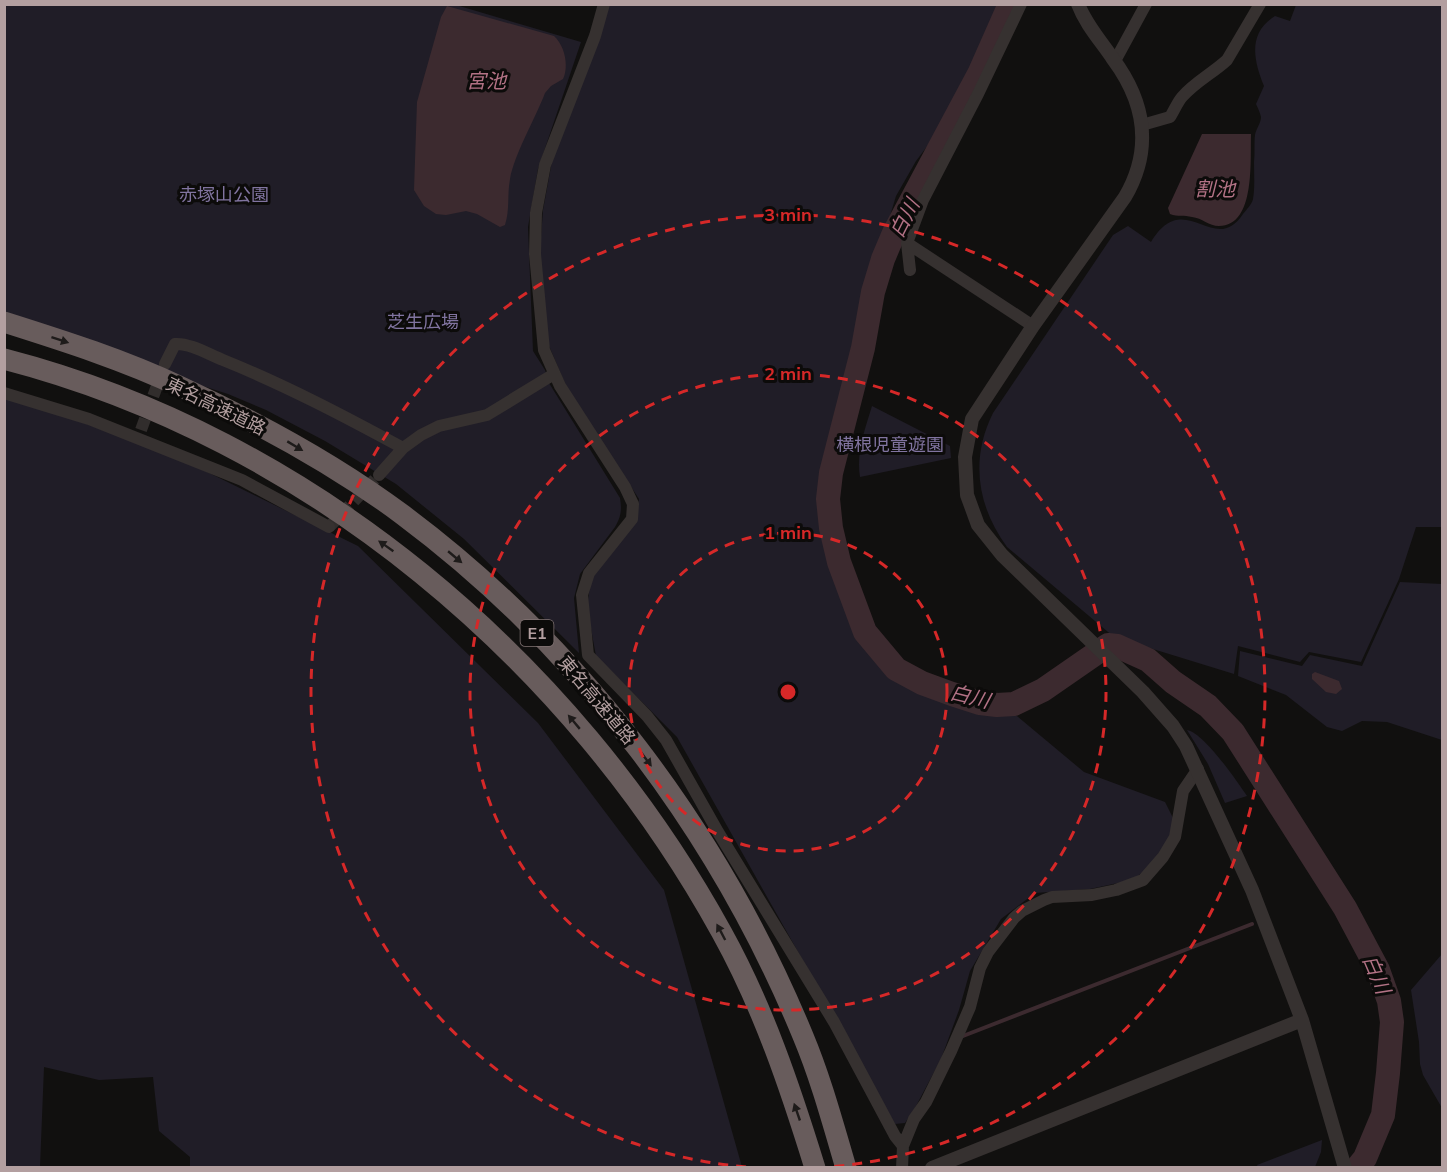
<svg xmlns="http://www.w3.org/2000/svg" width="1447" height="1172" font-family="Mulish,'Noto Sans JP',sans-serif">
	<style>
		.green { fill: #201d27 }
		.water { fill: #3c2a2f }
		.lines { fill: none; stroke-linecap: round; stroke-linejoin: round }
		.stream { stroke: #3c2a2f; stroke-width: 4 }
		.river { stroke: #3c2a2f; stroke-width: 24 }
		.minor-tunnel { stroke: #312d2c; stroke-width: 12; stroke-dasharray: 12 6; stroke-linecap: butt }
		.minor { stroke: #363130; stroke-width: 12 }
		.tertiary { stroke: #363130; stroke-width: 14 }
		.motorway { stroke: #685c5c; stroke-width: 21 }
		.oneway { fill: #1e1b1a }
		.ring { fill: none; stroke: #d62828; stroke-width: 3; stroke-dasharray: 10 8 }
		.labels { text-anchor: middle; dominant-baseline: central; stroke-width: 6; stroke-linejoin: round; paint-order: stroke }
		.shield { fill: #0c0b0a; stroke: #817373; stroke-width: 1.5 }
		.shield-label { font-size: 16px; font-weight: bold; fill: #b39fa0 }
		.park-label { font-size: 18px; fill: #8174a0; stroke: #0c0b0a }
		.street-label { font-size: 18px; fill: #b39fa0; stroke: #0c0b0a }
		.water-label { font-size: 20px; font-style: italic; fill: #b27285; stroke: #0c0b0a }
		.centre { fill: #d62828; stroke: #0c0b0a; stroke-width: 3 }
		.ring-label { font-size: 18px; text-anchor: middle; font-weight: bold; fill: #d62828; stroke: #0c0b0a; stroke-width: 6; stroke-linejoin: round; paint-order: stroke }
	</style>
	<rect width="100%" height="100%" fill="#11100f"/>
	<path class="green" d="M5,5H456L581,42L538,169L528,227L533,351L545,370L549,383L620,498C622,510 621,517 615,527L580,574L574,598L579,653L464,539L396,484L325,441L266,410L228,394L187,381L5,314Z
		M607,5H1005L977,71L959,104L916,161L896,196L875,266L859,349L820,500L823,526L832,557L863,633L882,658L895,671L922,685L951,696L980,704L1006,707L1084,772L1165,802L1174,820L1171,835L1150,867L1132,880L1090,889L1035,893L1001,919L970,971L959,1010L941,1059L916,1106L905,1123L895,1124L677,737L596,656L587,607L591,578L634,524L639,499L567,388L546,339L540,251L543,210L552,161Z
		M1296,5H1442V527H1416L1399,579L1361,662L1309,652L1300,662L1238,646L1234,674L1114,637L1007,547C977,506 970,459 993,413L1113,235L1128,226L1151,242C1185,186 1214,258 1243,214C1246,210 1252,204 1253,199C1255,188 1254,174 1254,162C1255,153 1254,143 1255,135C1256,129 1261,123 1261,117C1260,113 1258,108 1256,104L1264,86C1253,59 1248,33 1275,16L1290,21Z
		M4,398L87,424L193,465L358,546L538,723L664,890L742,1167H190V1157L159,1131L153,1077L99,1080L44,1067L40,1167H5Z
		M872,406L950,446L951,458L860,477C856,453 865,429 872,406Z
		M1400,582L1442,584V740L1387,722L1362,721L1342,731L1327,727L1286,695L1238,676L1240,651L1302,666L1310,655L1362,666Z
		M1187,730C1204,733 1237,781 1247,796L1225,803L1208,764Z
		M1442,954V1108L1423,1075L1420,1064L1419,1042L1411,990Z
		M1322,1140L1321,1152L1315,1167H1258L1257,1165Z"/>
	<path class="water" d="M447,6L554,36C565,46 569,66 563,79L551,86L545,93C536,117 514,155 510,179C507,195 510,210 505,225L500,227L477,214L466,211L446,215L436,214L424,206L414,190L417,102L441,17Z
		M1202,134H1251C1250,159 1256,226 1219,226C1209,226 1202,218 1192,217C1184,215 1178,217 1170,214L1168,208Z
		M1315,672L1339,681L1342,689L1336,694L1326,692L1312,679V674Z"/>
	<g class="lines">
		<path class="stream" d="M963,1036L1252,924"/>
		<path class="river" d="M1010,4L979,74L894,233L883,259L873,292L863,348L831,473L828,499L831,528L839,562L865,632L896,669L922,683L952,694L980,703L997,705L1014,704L1043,690L1108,645L1117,646L1148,660L1173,682L1208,706L1233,732L1345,908L1378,970L1389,1001L1392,1022L1388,1073L1383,1115L1365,1158L1357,1168"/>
		<path class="minor-tunnel" d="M141,430L162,372
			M329,527L379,475"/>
		<path class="minor" d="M604,4L595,36L545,165L536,213L535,254L544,350L560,386L625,487L633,504L632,519L589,573L582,595L588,655L647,716L666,740L718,832L834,1022L895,1136L903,1146
			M1115,61L1146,4
			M1142,125L1170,117C1174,111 1177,103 1182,97C1195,82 1213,73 1227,60L1260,4
			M907,243L1033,326
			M910,270L907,243L923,200L978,94L1021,4
			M165,364L175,344C190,343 208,354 223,360C285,385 344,416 403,448
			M4,393L89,419L242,480L329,527
			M379,475L403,448L421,435L439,426L487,415L554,374
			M902,1168L903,1146L914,1119L926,1102L951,1051L970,1007L980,968L988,952L1014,918L1022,911L1044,900L1052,897L1092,895L1116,890L1143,880L1163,857L1175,837L1183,791L1198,769"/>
		<path class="tertiary" d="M1078,4C1086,25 1101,41 1113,59C1145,102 1153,149 1125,197L1033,326L972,419L965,457L967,495L978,525L1002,555L1143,692L1173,726L1186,746L1252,890L1302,1020L1345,1168
			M932,1168L1302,1020"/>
		<path class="motorway" d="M4,322C64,341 124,360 181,387C257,422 336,465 403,515C581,648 719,832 803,1036C821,1079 833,1124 846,1168
			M4,359C309,438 572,660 722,933C763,1007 790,1087 815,1168"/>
	</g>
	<defs><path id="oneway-solid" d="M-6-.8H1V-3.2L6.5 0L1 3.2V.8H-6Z" transform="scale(1.5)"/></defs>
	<g class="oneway">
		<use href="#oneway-solid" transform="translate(60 340) rotate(18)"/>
		<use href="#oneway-solid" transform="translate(295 446) rotate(31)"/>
		<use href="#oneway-solid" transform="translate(386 546) rotate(-145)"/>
		<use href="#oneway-solid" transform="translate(455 557) rotate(40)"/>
		<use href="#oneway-solid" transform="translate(574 722) rotate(-130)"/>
		<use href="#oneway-solid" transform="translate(646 759) rotate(53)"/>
		<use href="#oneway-solid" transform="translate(721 932) rotate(-118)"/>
		<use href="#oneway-solid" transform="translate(797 1112) rotate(-109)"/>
	</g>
	<g class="ring">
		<circle cx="788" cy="692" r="159"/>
		<circle cx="788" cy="692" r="318"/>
		<path d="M746 1167A477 477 0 1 1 830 1167"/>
	</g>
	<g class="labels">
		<rect class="shield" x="520.5" y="620" width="33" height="26" rx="4.5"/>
		<g class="shield-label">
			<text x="537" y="633">E1</text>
		</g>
		<g class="park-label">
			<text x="224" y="194">赤塚山公園</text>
			<text x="423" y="321">芝生広場</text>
			<text x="890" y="444">横根児童遊園</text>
		</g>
		<g class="street-label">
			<text transform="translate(216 406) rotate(26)">東名高速道路</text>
			<text transform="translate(597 700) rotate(50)">東名高速道路</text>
		</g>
		<g class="water-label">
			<text x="486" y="80">宮池</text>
			<text x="1215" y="188">割池</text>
			<text transform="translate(904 218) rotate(-63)">白川</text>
			<text transform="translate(970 696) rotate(14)">白川</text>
			<text transform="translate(1377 974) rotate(67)">白川</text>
		</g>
	</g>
	<circle cx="788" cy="692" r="9" class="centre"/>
	<g class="ring-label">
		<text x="788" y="221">3 min</text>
		<text x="788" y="380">2 min</text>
		<text x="788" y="539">1 min</text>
	</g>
	<rect width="1447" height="1172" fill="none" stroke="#b39fa0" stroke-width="12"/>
</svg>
